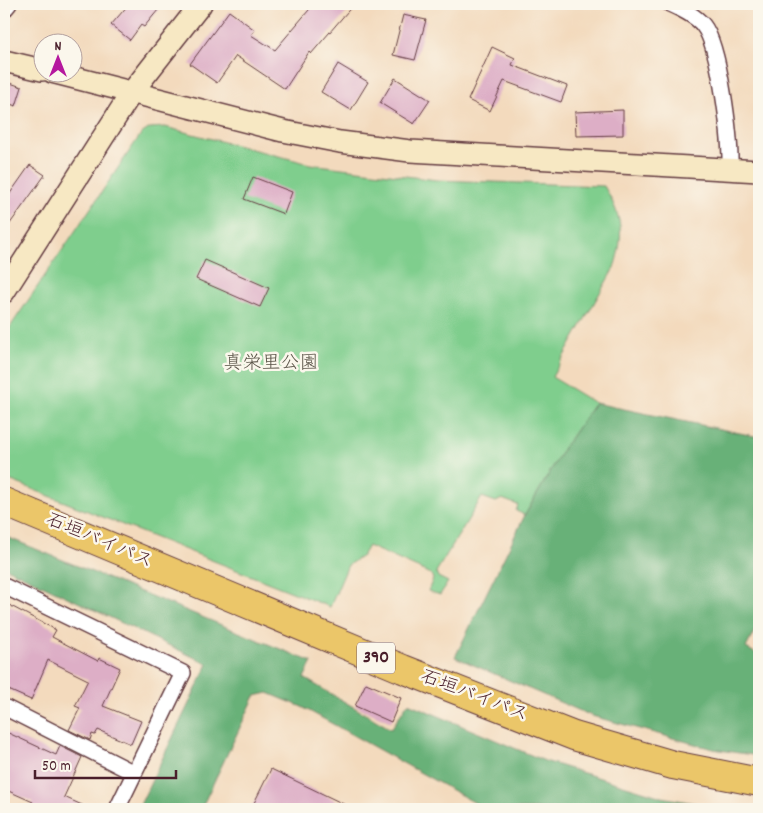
<svg xmlns="http://www.w3.org/2000/svg" width="763" height="813" font-family="Dekko,'Klee One',sans-serif">
	<style>
		.green { fill: #7fce8d; stroke: #64765c }
		.forest { fill: #67b178; stroke: #586852 }
		.building { fill: #ddaec6 }
		.lines { fill: none; stroke-linecap: round; stroke-linejoin: round }
		.street-casing { stroke: #633b41; stroke-width: 18 }
		.secondary-casing { stroke: #633b41; stroke-width: 24 }
		.highway-casing { stroke: #633b41; stroke-width: 30 }
		.street { stroke: #fff; stroke-width: 15 }
		.secondary { stroke: #f7e8c3; stroke-width: 21 }
		.highway { stroke: #ebc669; stroke-width: 28 }
		.labels { text-anchor: middle; dominant-baseline: central; stroke-width: 5; stroke-linejoin: round; paint-order: stroke }
		.shield { fill: #fbf7ec; stroke: #7f6065; stroke-width: 1 }
		.shield-label { font-size: 18px; font-weight: bold; fill: #4a1f2b }
		.park-label { font-size: 19px; fill: #5a5448; stroke: #fbf7ec }
		.street-label { font-size: 19px; fill: #4a1f2b; stroke: #fbf7ec }
	</style>
	<rect width="100%" height="100%" fill="#fbf7ec"/>
	<filter id="ink" filterUnits="userSpaceOnUse"><feTurbulence type="fractalNoise" baseFrequency=".02" numOctaves="2"/><feDisplacementMap in="SourceGraphic" scale="10" xChannelSelector="R" yChannelSelector="G"/><feConvolveMatrix kernelMatrix="1 2 1 2 8 2 1 2 1" color-interpolation-filters="sRGB"/></filter>
	<filter id="wash" filterUnits="userSpaceOnUse"><feTurbulence type="fractalNoise" baseFrequency=".0096" numOctaves="4" result="noise"/><feDisplacementMap in="SourceGraphic" scale="20" xChannelSelector="R" yChannelSelector="G"/><feGaussianBlur stdDeviation="1.12" result="paint"/><feColorMatrix in="noise" values="0 0 0 0 0 0 0 0 0 0 0 0 0 0 0 0 0 1.4 0 .05"/><feComposite in="paint" operator="in"/></filter>
	<g filter="url(#wash)">
		<rect width="100%" height="100%" fill="#f3dabd"/>
		<path class="green" d="M165,127L310,164L437,180L604,186C622,217 625,233 614,268L552,377L595,403L565,446L525,515L516,511L518,505L502,499L496,502L482,497L436,572L438,577L448,582L440,595L428,591L433,579L431,574L368,546L362,556L348,565L330,607L4,478V336L141,134L150,128Z"/>
		<path class="forest" d="M595,403L759,437V622L746,648L759,655V756L713,749L592,716L455,657L525,515L565,446Z
			M9,538L312,662L304,678L391,729L408,703L545,761L662,797L726,809H486L302,707L268,693L255,696L201,809H138L208,664L4,567V551Z"/>
		<g id="blocks">
			<path class="building" d="M129,4H163L144,27L141,25L130,40L111,25Z
				M314,4H354L311,54L309,52L285,89L236,56L217,83L190,64L229,11L255,30L251,35L275,50Z
				M403,15L426,20L415,60L393,55Z
				M492,47L515,58L512,65L567,86L561,102L504,81L490,111L468,100Z
				M338,64L368,82L351,110L321,92Z
				M395,78L430,100L414,124L380,103Z
				M4,81L22,87L16,106L4,102Z
				M623,110V135L576,136L575,112Z
				M30,165L45,175L4,232V202Z
				M253,177L292,192L284,214L244,199Z
				M205,260L269,288L260,307L196,279Z
				M9,605L56,630L52,637L98,661L99,658L120,668L103,706L141,721L131,744L98,730L95,735L92,734L90,740L69,730L80,708L75,706L88,680L48,660L31,700L4,688V615Z
				M366,683L401,698L391,722L355,706Z
				M4,731L56,755L60,746L82,757L64,797L91,809H30L33,802L4,789Z
				M271,769L354,809H251Z"/>
		</g>
	</g>
	<g filter="url(#ink)">
		<use href="#blocks" fill-opacity="0" stroke="#633b41" stroke-width="1"/>
		<g class="lines">
			<g class="street-casing">
				<path id="street" d="M670,4C681,9 695,15 703,25C720,46 731,140 730,169
					M4,10L9,4
					M4,586L183,673L117,809
					M4,707L134,773"/>
			</g>
			<g class="secondary-casing">
				<path id="secondary" d="M4,61L42,70
					M52,72L283,131L340,142L410,151L759,171
					M4,292L132,92L201,4"/>
			</g>
			<g class="highway-casing">
				<path id="highway" d="M4,502L403,669L574,736L673,765L759,782"/>
			</g>
			<use href="#street" class="street"/>
			<use href="#secondary" class="secondary"/>
			<use href="#highway" class="highway"/>
		</g>
	</g>
	<g class="labels">
		<rect class="shield" x="357" y="642.5" width="38" height="31" rx="4"/>
		<g class="shield-label">
			<text x="376" y="658">390</text>
		</g>
		<g class="park-label">
			<text x="271" y="364">真栄里公園</text>
		</g>
		<g class="street-label">
			<text transform="translate(99 542) rotate(23)">石垣バイパス</text>
			<text transform="translate(474 697) rotate(21)">石垣バイパス</text>
		</g>
	</g>
	<rect width="763" height="813" fill="none" stroke="#fbf7ec" stroke-width="20"/>
	<g transform="translate(58 58)"><circle r="24" fill="#fbf7ec" stroke="#b4a19f"/>
	<path d="M0-4L9 19L0 12L-9 19Z" fill="#b5179e"/>
	<text y="-8" font-size="14" font-weight="bold" text-anchor="middle" fill="#4a1f2b">N</text>
	</g>
	<path d="M35 770v8h141v-8" fill="none" stroke="#4a1f2b" stroke-width="2.5"/>
	<text x="42" y="770" font-size="15" fill="#4a1f2b" stroke="#fbf7ec" stroke-width="4" paint-order="stroke">50 m</text>
</svg>
